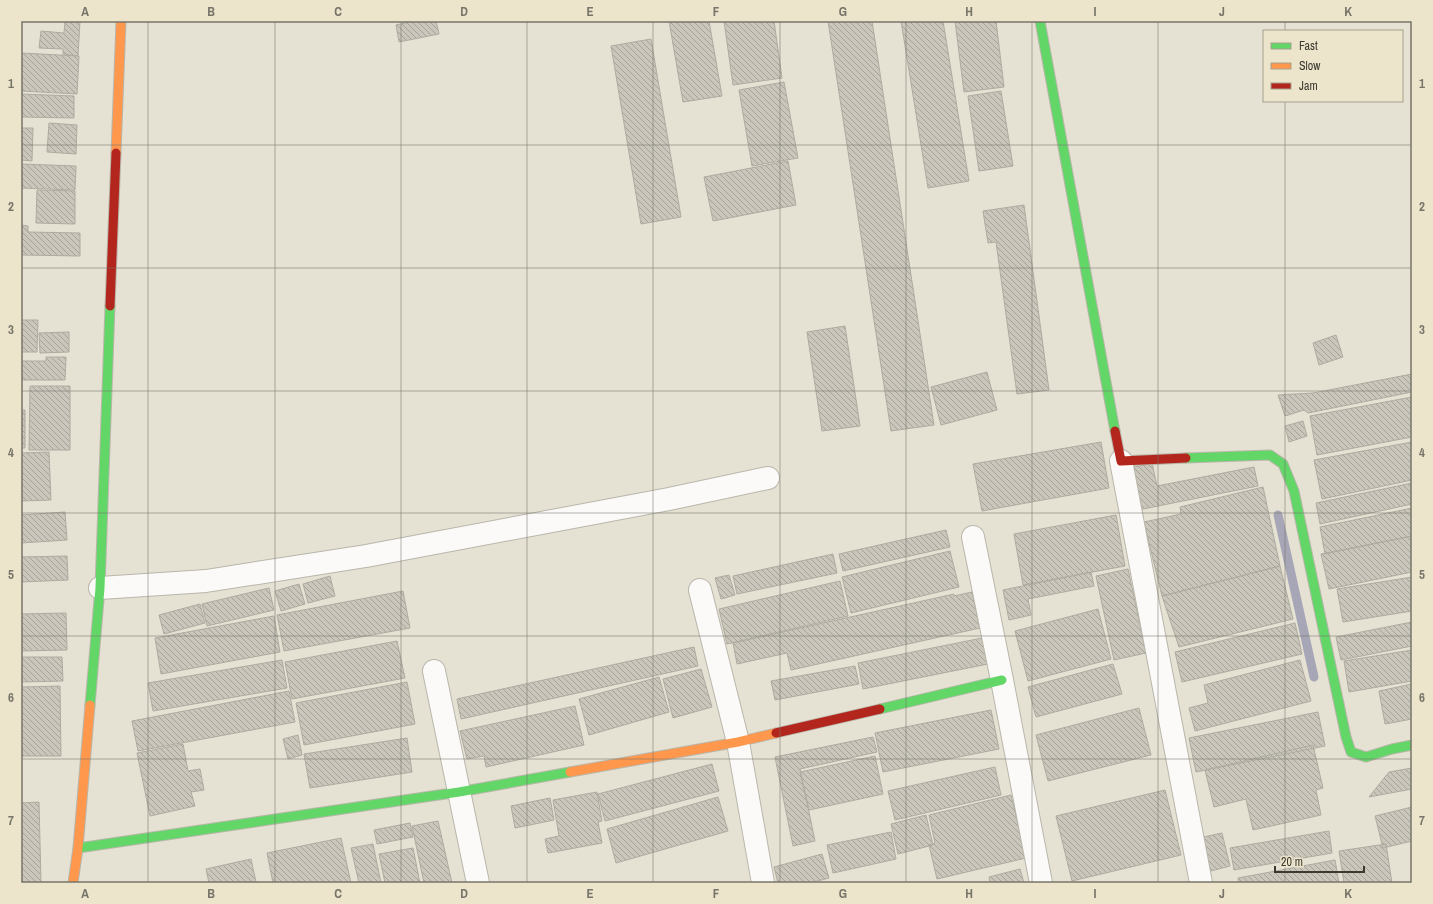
<svg xmlns="http://www.w3.org/2000/svg" width="1433" height="904" font-family="'Archivo Narrow',sans-serif">
	<style>
		.lines { fill: none; stroke-linecap: round; stroke-linejoin: round }
		.stream { stroke: #a7a6b6; stroke-width: 9 }
		.building { fill: url(#building-back-hatch); stroke: #aeaba0 }
		.street-casing { stroke: #b9b6ab; stroke-width: 24 }
		.fast-casing { stroke: #b9b6ab; stroke-width: 11 }
		.slow-casing { stroke: #b9b6ab; stroke-width: 11 }
		.jam-casing { stroke: #b9b6ab; stroke-width: 11 }
		.street { stroke: #fbfaf8; stroke-width: 22 }
		.fast { stroke: #63d668; stroke-width: 9 }
		.slow { stroke: #ff974d; stroke-width: 9 }
		.jam { stroke: #b3261e; stroke-width: 9 }
		.grid { fill: none; stroke: #777469; stroke-width: 1; stroke-opacity: 0.55 }
		.neatline { fill: none; stroke: #777469; stroke-width: 1.5 }
		.grid-label { font-size: 13px; text-anchor: middle; font-weight: bold; fill: #777469 }
	</style>
	<defs>
		<pattern id="building-back-hatch" width="6" height="6" patternUnits="userSpaceOnUse"><rect width="6" height="6" fill="#cac6bb"/><path d="M-1 5l2 2M0 0l6 6M5-1l2 2" fill="none" stroke="#a5a298"/></pattern>
	</defs>
	<rect width="100%" height="100%" fill="#e5e1d3"/>
	<g class="lines">
		<path class="stream" d="M1278,515L1314,677"/>
	</g>
	<path class="building" d="M65,21H80L78,56L63,54V49L39,48L41,31L64,33Z
		M414,21H436L439,34L399,42L396,25Z
		M669,21H709L722,96L683,102Z
		M724,21H774L782,78L733,85Z
		M828,21H872L934,425L891,431Z
		M901,21H943L969,181L928,188Z
		M955,21H996L1004,87L964,92Z
		M651,39L681,217L641,224L611,46Z
		M21,53L79,56L77,94L21,91Z
		M784,82L798,158L752,166L739,90Z
		M1001,91L1013,166L979,171L968,96Z
		M21,94L74,96V118L21,117Z
		M49,123L77,125L76,154L47,152Z
		M21,128H33L32,161L21,160Z
		M788,161L796,205L713,221L704,177Z
		M21,164L76,166L75,190L21,188Z
		M37,190L75,191V224L36,223Z
		M1024,205L1049,390L1017,394L996,242L988,243L983,211Z
		M21,225L28,226V232L80,233V256L21,255Z
		M21,320H38L37,352H21Z
		M845,326L860,426L822,431L807,332Z
		M69,332V352L40,353L39,333Z
		M1336,335L1343,357L1319,365L1313,343Z
		M46,357H66L65,380H21V361H46Z
		M987,372L997,410L941,425L931,387Z
		M1412,374V392L1308,413L1304,410L1285,416L1278,395L1313,393Z
		M30,386H70V450H29Z
		M1412,397V437L1317,455L1310,416Z
		M21,410H25V448H21Z
		M1303,421L1307,436L1289,442L1285,426Z
		M1101,442L1109,488L982,511L973,464Z
		M1412,442V480L1322,499L1314,460Z
		M49,452L51,500L21,501V453Z
		M1152,463L1157,486L1254,467L1258,486L1138,510L1130,468Z
		M1412,483V504L1320,524L1316,503Z
		M1263,487L1280,566L1162,596L1144,522L1181,514L1180,507Z
		M1412,508V536L1325,554L1320,527Z
		M65,512L67,540L21,543V515Z
		M1116,515L1125,566L1023,585L1014,534Z
		M946,530L950,547L843,571L839,554Z
		M1412,536V572L1329,589L1321,554Z
		M950,551L959,587L851,613L842,577Z
		M833,554L837,573L737,594L733,576Z
		M67,556L68,580L21,582V557Z
		M1280,566L1293,619L1179,647L1162,596Z
		M1128,569L1146,653L1114,660L1096,576Z
		M1091,572L1094,586L1028,599L1031,615L1009,620L1003,590Z
		M729,575L735,595L721,599L715,578Z
		M330,576L335,596L308,603L303,584Z
		M1412,577V611L1343,622L1337,589Z
		M840,581L848,616L727,644L719,609Z
		M299,584L305,604L281,611L275,591Z
		M269,588L274,610L207,626L202,604Z
		M403,591L410,628L284,651L277,615Z
		M972,592L980,628L791,670L787,653L737,664L733,643L954,594V596Z
		M200,604L205,623L164,634L159,615Z
		M1098,609L1111,659L1028,681L1015,631Z
		M66,613L67,650L21,651V614Z
		M274,616L280,652L161,674L155,638Z
		M1412,622V646L1341,660L1336,637Z
		M1295,623L1302,654L1182,682L1175,652Z
		M982,638L988,664L863,689L858,663Z
		M397,641L405,678L292,699L285,662Z
		M694,647L698,666L461,719L457,699Z
		M1412,650V681L1349,692L1344,661Z
		M21,657H62L63,681L21,682Z
		M282,660L287,688L153,711L148,683Z
		M1300,660L1311,701L1195,731L1189,708L1208,703L1204,685Z
		M1113,664L1122,694L1036,717L1028,687Z
		M855,666L859,684L775,700L771,681Z
		M701,669L712,707L673,718L663,679Z
		M659,677L669,712L589,735L579,699Z
		M407,682L415,724L304,745L296,703Z
		M1412,684V719L1385,724L1379,691Z
		M60,686L61,756H21V687Z
		M289,691L295,722L138,751L132,721Z
		M575,706L584,745L486,767L484,756L467,759L460,731Z
		M1139,708L1151,755L1048,781L1036,735Z
		M991,710L999,749L883,772L875,733Z
		M1318,712L1325,746L1196,772L1189,738Z
		M298,735L302,755L288,759L283,739Z
		M873,737L877,752L800,769L815,841L793,846L775,757Z
		M407,738L412,772L310,788L304,754Z
		M183,744L188,771L200,769L204,790L191,792L195,806L150,816L137,753Z
		M1313,745L1323,788L1316,790L1321,815L1253,830L1246,799L1214,807L1205,770Z
		M875,756L883,794L809,810L800,772Z
		M712,764L719,791L605,821L598,794Z
		M995,767L1001,795L895,820L888,791Z
		M1412,768V789L1369,797L1389,772Z
		M1165,790L1181,855L1072,881L1056,816Z
		M597,792L602,821L598,822L602,843L548,853L545,839L559,836L553,800Z
		M1011,795L1026,858L937,879L929,845L935,843L929,815Z
		M718,797L728,831L616,863L607,829Z
		M550,798L554,820L515,828L511,806Z
		M39,802L41,883H21V803Z
		M1412,807V841L1383,848L1375,816Z
		M926,815L933,845L898,854L891,824Z
		M438,821L452,883H424L412,826Z
		M410,823L413,837L377,844L374,830Z
		M1329,831L1332,853L1234,870L1230,848Z
		M891,832L896,859L833,873L827,845Z
		M1222,833L1230,866L1207,872L1199,838Z
		M341,838L351,883H300V881L289,883H273L267,853Z
		M373,844L381,883H359L351,848Z
		M1386,844L1392,883H1344L1339,851Z
		M413,848L420,883H385L379,854Z
		M822,854L829,878L810,883H778L774,867Z
		M251,859L256,882L209,883L206,869Z
		M1335,860L1339,883H1239L1238,878Z
		M1020,869L1024,883H990L989,877Z"/>
	<g class="lines">
		<g class="street-casing">
			<path id="street" d="M1121,461L1201,883
				M973,537L1002,680L1041,883
				M100,588L206,581L366,556L669,499L768,478
				M700,590L738,742L763,883
				M434,671L478,883"/>
		</g>
		<g class="fast-casing">
			<path id="fast" d="M1040,21L1115,431
				M1186,458L1270,455L1283,464L1294,491L1346,737L1351,752L1366,757L1392,749L1412,745
				M90,705L100,588L110,306
				M880,709L1002,680
				M78,848L459,792L570,772"/>
		</g>
		<g class="slow-casing">
			<path id="slow" d="M116,153L121,21
				M570,772L738,742L776,733
				M73,883L78,848L90,705"/>
		</g>
		<g class="jam-casing">
			<path id="jam" d="M110,306L116,153
				M1115,431L1121,461L1186,458
				M776,733L880,709"/>
		</g>
		<use href="#street" class="street"/>
		<use href="#fast" class="fast"/>
		<use href="#slow" class="slow"/>
		<use href="#jam" class="jam"/>
	</g>
	<path class="grid" d="M148,21V883M275,21V883M401,21V883M527,21V883M653,21V883M780,21V883M906,21V883M1032,21V883M1158,21V883M1285,21V31M1285,101V883M21,145H1412M21,268H1412M21,391H1412M21,513H1412M21,636H1412M21,759H1412"/>
	<rect width="1433" height="904" fill="none" stroke="#ece5cc" stroke-width="44"/>
	<rect x="1263" y="30" width="140" height="72" fill="#ece5cc" stroke="#a6a08e"/>
	<rect x="1271" y="43" width="20" height="6" fill="#63d668" stroke="#a6a08e"/>
	<text x="1299" y="50" font-size="12" fill="#3c3930">Fast</text>
	<rect x="1271" y="63" width="20" height="6" fill="#ff974d" stroke="#a6a08e"/>
	<text x="1299" y="70" font-size="12" fill="#3c3930">Slow</text>
	<rect x="1271" y="83" width="20" height="6" fill="#b3261e" stroke="#a6a08e"/>
	<text x="1299" y="90" font-size="12" fill="#3c3930">Jam</text>
	<path d="M1275 866v6h89v-6" fill="none" stroke="#3c3930" stroke-width="2"/>
	<text x="1281" y="866" font-size="12" fill="#3c3930" stroke="#ece5cc" stroke-width="3" paint-order="stroke">20 m</text>
	<rect x="22" y="22" width="1389" height="860" class="neatline"/>
	<g class="grid-label">
		<text x="85" y="16">A</text>
		<text x="211" y="16">B</text>
		<text x="338" y="16">C</text>
		<text x="464" y="16">D</text>
		<text x="590" y="16">E</text>
		<text x="716" y="16">F</text>
		<text x="843" y="16">G</text>
		<text x="969" y="16">H</text>
		<text x="1095" y="16">I</text>
		<text x="1222" y="16">J</text>
		<text x="1348" y="16">K</text>
		<text x="11" y="88">1</text>
		<text x="1422" y="88">1</text>
		<text x="11" y="211">2</text>
		<text x="1422" y="211">2</text>
		<text x="11" y="334">3</text>
		<text x="1422" y="334">3</text>
		<text x="11" y="457">4</text>
		<text x="1422" y="457">4</text>
		<text x="11" y="579">5</text>
		<text x="1422" y="579">5</text>
		<text x="11" y="702">6</text>
		<text x="1422" y="702">6</text>
		<text x="11" y="825">7</text>
		<text x="1422" y="825">7</text>
		<text x="85" y="898">A</text>
		<text x="211" y="898">B</text>
		<text x="338" y="898">C</text>
		<text x="464" y="898">D</text>
		<text x="590" y="898">E</text>
		<text x="716" y="898">F</text>
		<text x="843" y="898">G</text>
		<text x="969" y="898">H</text>
		<text x="1095" y="898">I</text>
		<text x="1222" y="898">J</text>
		<text x="1348" y="898">K</text>
	</g>
</svg>
